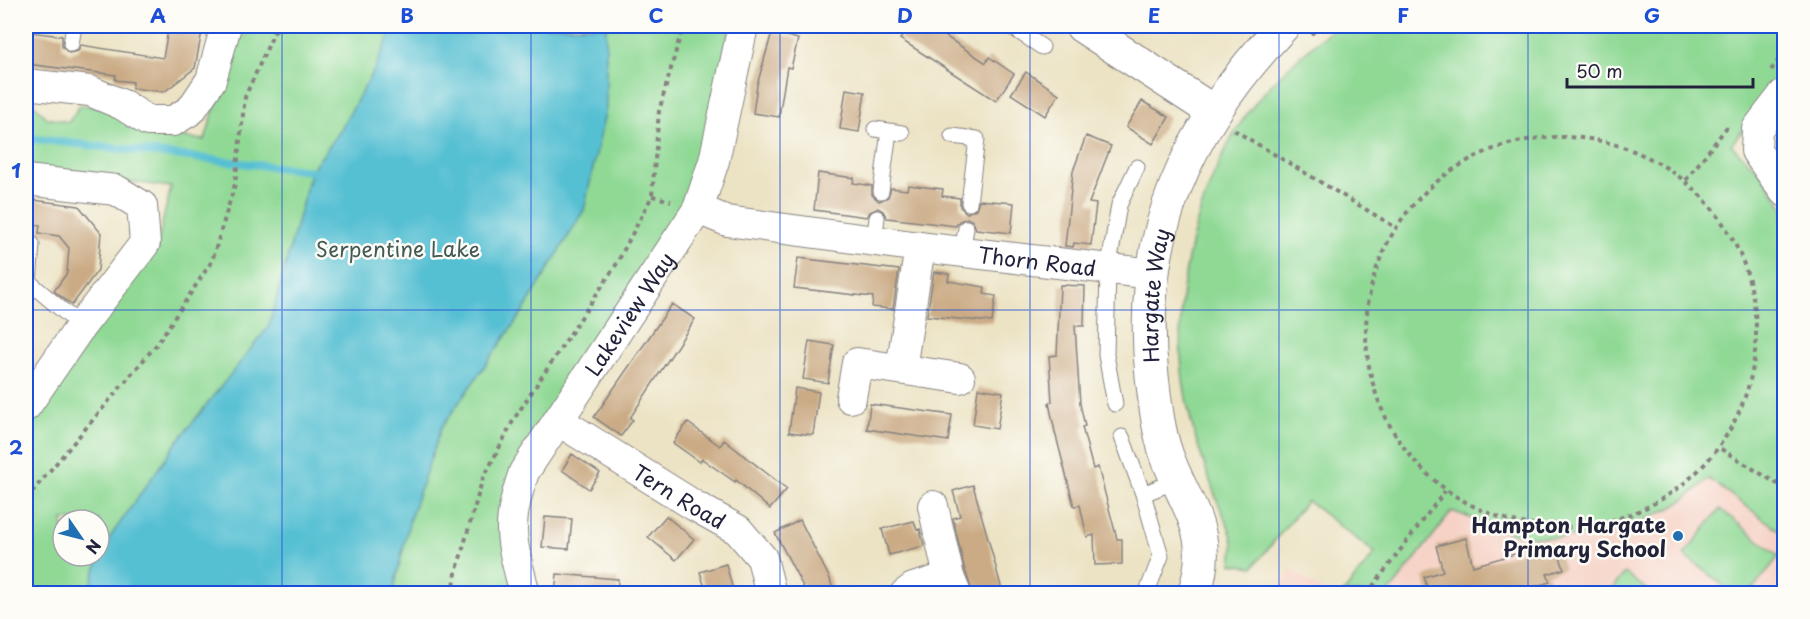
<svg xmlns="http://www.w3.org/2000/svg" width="1810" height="619" font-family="'Playpen Sans',sans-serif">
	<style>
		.built { fill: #f6d1c5 }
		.green { fill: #90d995; stroke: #597e68; stroke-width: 1.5; fill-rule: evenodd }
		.water { fill: #57c0d3; stroke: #3c7187; stroke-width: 1.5 }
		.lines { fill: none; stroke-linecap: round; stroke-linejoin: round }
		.stream { stroke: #57c0d3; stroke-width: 8 }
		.building { fill: #cbab85 }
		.lane-casing { stroke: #878280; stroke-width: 17 }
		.street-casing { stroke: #878280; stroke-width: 32 }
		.secondary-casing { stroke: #878280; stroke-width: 35 }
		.path { stroke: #878280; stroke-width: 4; stroke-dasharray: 4.5 4.5; stroke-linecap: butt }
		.lane { stroke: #fff; stroke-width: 15 }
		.street { stroke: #fff; stroke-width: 30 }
		.secondary { stroke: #fff; stroke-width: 33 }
		.grid { fill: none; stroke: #1d4ed8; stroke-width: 1.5; stroke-opacity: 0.55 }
		.poi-dot { fill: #1f6fb2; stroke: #fdfcf7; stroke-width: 2 }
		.labels { text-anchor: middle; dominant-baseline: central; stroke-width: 5; stroke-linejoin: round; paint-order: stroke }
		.park-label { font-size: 21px; fill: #435956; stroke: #fdfcf7 }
		.street-label { font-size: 21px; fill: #22223b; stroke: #fdfcf7 }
		.poi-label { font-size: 21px; font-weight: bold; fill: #22223b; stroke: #fdfcf7; text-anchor: end }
		.neatline { fill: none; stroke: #1d4ed8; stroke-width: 2 }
		.grid-label { font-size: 20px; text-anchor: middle; font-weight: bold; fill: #1d4ed8 }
	</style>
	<rect width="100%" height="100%" fill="#fdfcf7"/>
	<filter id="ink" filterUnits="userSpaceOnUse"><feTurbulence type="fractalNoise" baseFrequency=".0167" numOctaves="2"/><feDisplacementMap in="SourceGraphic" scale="12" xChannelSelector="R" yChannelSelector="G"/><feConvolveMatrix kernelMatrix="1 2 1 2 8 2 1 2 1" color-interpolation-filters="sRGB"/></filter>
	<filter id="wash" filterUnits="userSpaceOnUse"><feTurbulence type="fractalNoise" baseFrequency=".008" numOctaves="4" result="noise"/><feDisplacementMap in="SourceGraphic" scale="24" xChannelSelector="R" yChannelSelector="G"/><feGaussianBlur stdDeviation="1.35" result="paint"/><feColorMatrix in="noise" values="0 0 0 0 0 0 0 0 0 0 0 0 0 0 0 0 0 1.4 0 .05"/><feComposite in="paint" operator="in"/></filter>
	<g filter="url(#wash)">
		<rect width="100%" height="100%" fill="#ece3c4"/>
		<path class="built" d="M1709,479L1784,534V593L1389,594L1452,511L1513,533L1590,534L1627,524L1674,506Z
			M1292,569L1325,593H1266L1280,586Z"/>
		<path class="green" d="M239,26H730L706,152L687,205L525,450L513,593H26V426L158,241L171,187L26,169V98L29,99L47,118L69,122L80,105L107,108L151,134L205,140ZM63,520H99V556H63Z
			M1336,26H1784V77L1731,145L1760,172L1784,208V534L1709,479C1698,488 1686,500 1673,507C1627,531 1564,546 1512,533C1492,528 1472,518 1452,511L1389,593H1343L1375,553L1307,501L1253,567L1232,564C1233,557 1234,549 1233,542C1231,529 1223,515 1218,503C1208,476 1198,449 1191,421C1167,328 1185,227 1229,143C1253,96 1296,59 1336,26Z
			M1720,509L1779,556L1750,593H1733L1684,555Z
			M1625,573L1651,593H1608Z"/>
		<path class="water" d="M394,26H606V108L584,210L524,310L441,428L410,519L393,593H88L103,547L177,442L269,326L311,171L340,131L374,70Z"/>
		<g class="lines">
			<path class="stream" d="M26,138L311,171"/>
		</g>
		<g id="blocks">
			<path class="building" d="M183,26H203L195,68L164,92L132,88L133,82L115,80L116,75L26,64L29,32L62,36V47L69,53L78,51L81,45L163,58L168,30L182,32Z
				M910,26H948L942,34L986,63L989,57L1014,74L996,101L900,39Z
				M772,32L798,39L791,68L787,67L779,117L753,113L757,85Z
				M1026,72L1059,94L1045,116L1011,94Z
				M846,89L865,92L859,132L840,129Z
				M1142,101L1169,117L1153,144L1126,127Z
				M1086,136L1111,146L1089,203L1096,204L1091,245L1074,243L1073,247L1065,246L1073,171Z
				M818,173L854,178L853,183L872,186V195L879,201L888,197L891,188L907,190L908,185L943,189L942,196L960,198V207L967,213L976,209L979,200L1014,203L1011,233L976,229L973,221L967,218L959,221L956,226L887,218L883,211L878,208L870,212L867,217L814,210Z
				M26,199L79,206L101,233L98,270L72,305L54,291L67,273L69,248L59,236L39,233L40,225L26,224Z
				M798,258L899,270L893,309L872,307L873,297L794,288Z
				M934,272L949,274L948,281L985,287L984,294L996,296L992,322L927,316Z
				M1060,285L1085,286L1084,326H1075L1080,404L1085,426L1082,427L1093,469L1098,467L1117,539H1122V564L1095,565L1094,535L1087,537L1080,505L1074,506L1055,432L1049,403L1052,402L1049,356L1057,355Z
				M672,304L695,319L630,418L633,420L621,436L594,417Z
				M809,341L834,345L828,383L803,379Z
				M795,388L819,392L813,435L789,432Z
				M978,388L1003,392L997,429L973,425Z
				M870,404L952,415L948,441L867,429Z
				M687,422L720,446L724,440L787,489L770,509L736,480L735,482L702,459L700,462L673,443Z
				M572,454L600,473L589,489L562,470Z
				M973,485L994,560L1003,594H973L964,567L953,518L960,516L953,491Z
				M666,516L694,539L676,560L648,537Z
				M545,517L572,519L569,549L542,547Z
				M800,520L830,579L834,594H807L775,533Z
				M914,521L917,530L920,529L924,546L889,555L882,529Z
				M1466,538L1473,566L1539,547L1541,555L1558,551L1564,569L1547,574L1550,582L1510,594H1429L1424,577L1443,571L1436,546Z
				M726,564L734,594H707L700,572Z
				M557,574L618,579L617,594H555Z"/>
		</g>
	</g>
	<g filter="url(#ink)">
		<use href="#blocks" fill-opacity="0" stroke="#878280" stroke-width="1.5"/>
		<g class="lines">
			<g class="lane-casing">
				<path id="lane" d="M1010,26L1042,47
					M71,44L74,26
					M875,129L902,133
					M952,136L977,139L969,203
					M881,191L889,131
					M874,241L877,218
					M32,244L29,282L81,326
					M962,252L966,228
					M1115,404L1106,355L1108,270L1119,205L1137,167
					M1122,437L1143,494L1161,556L1146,594
					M1143,494L1178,480"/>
			</g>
			<g class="street-casing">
				<g id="street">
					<path d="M26,84L90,91L123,105L148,121H173L191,110L211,80L226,26"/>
					<path d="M1784,94L1757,129L1756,151L1784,191"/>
					<path d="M26,180L116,190L142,206L145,243L81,326L26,406"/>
					<path id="s1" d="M698,209L727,221L920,247L1153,274"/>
					<path d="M901,369L920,247"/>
					<path d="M851,398L857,363L960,378"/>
					<path id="s2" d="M559,421L695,506L738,530L762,558L771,594"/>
					<path d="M933,506L949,577L956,594"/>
					<path id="s3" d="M525,594C511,539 505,527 524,472L698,209L714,161L743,26"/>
					<path d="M905,594L913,588L949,577"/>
				</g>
			</g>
			<g class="secondary-casing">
				<g id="secondary">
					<path d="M1082,26L1214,112"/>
					<path id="s4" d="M1194,594C1215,533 1187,510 1167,456C1158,431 1155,402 1152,376C1136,235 1188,126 1283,26"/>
				</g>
			</g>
			<path class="path" d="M1311,34L1321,26
				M1771,70L1784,53
				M1234,130L1395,227
				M1366 332a195 195 0 1 1 390 0a195 195 0 1 1-390 0Z
				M1686,180L1730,123
				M652,196L671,201
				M1721,449L1784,488
				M26,499L157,344L212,261L235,184L245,97L277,26
				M453,594L456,573L482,481L514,419L616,265L652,196L659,111L683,26
				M1367,594L1445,491"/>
			<use href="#lane" class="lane"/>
			<use href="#street" class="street"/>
			<use href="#secondary" class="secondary"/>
		</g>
	</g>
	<path class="grid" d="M282,26V594M531,26V594M780,26V594M1030,26V594M1279,26V594M1528,26V594M26,310H1784"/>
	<circle class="poi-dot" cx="1678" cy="536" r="6"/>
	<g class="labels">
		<g class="park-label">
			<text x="398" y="248">Serpentine Lake</text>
		</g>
		<g class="street-label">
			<text stroke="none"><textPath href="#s1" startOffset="344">Thorn Road</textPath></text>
			<text stroke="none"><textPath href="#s4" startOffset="308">Hargate Way</textPath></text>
			<text stroke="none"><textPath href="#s3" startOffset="315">Lakeview Way</textPath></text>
			<text stroke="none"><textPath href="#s2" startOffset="142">Tern Road</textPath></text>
		</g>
		<g class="poi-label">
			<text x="1666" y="524">Hampton Hargate<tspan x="1666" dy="24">Primary School</tspan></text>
		</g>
	</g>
	<rect width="1810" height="619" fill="none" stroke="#fdfcf7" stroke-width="66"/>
	<g transform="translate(81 538) rotate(125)"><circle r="28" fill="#fdfcf7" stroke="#a5a5ac" stroke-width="1.5"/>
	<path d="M0-4.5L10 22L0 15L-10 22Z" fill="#1f6fb2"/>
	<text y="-9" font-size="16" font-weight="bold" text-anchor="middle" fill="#22223b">N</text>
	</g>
	<path d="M1567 78v9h186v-9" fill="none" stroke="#22223b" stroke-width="3"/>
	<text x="1576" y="78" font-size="18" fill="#22223b" stroke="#fdfcf7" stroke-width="4.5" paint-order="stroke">50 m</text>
	<rect x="33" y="33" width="1744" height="553" class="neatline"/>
	<g class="grid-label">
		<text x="158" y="23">A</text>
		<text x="407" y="23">B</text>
		<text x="656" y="23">C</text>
		<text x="905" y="23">D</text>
		<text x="1154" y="23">E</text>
		<text x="1403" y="23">F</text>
		<text x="1652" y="23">G</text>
		<text x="16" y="178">1</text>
		<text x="16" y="455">2</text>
	</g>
</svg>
